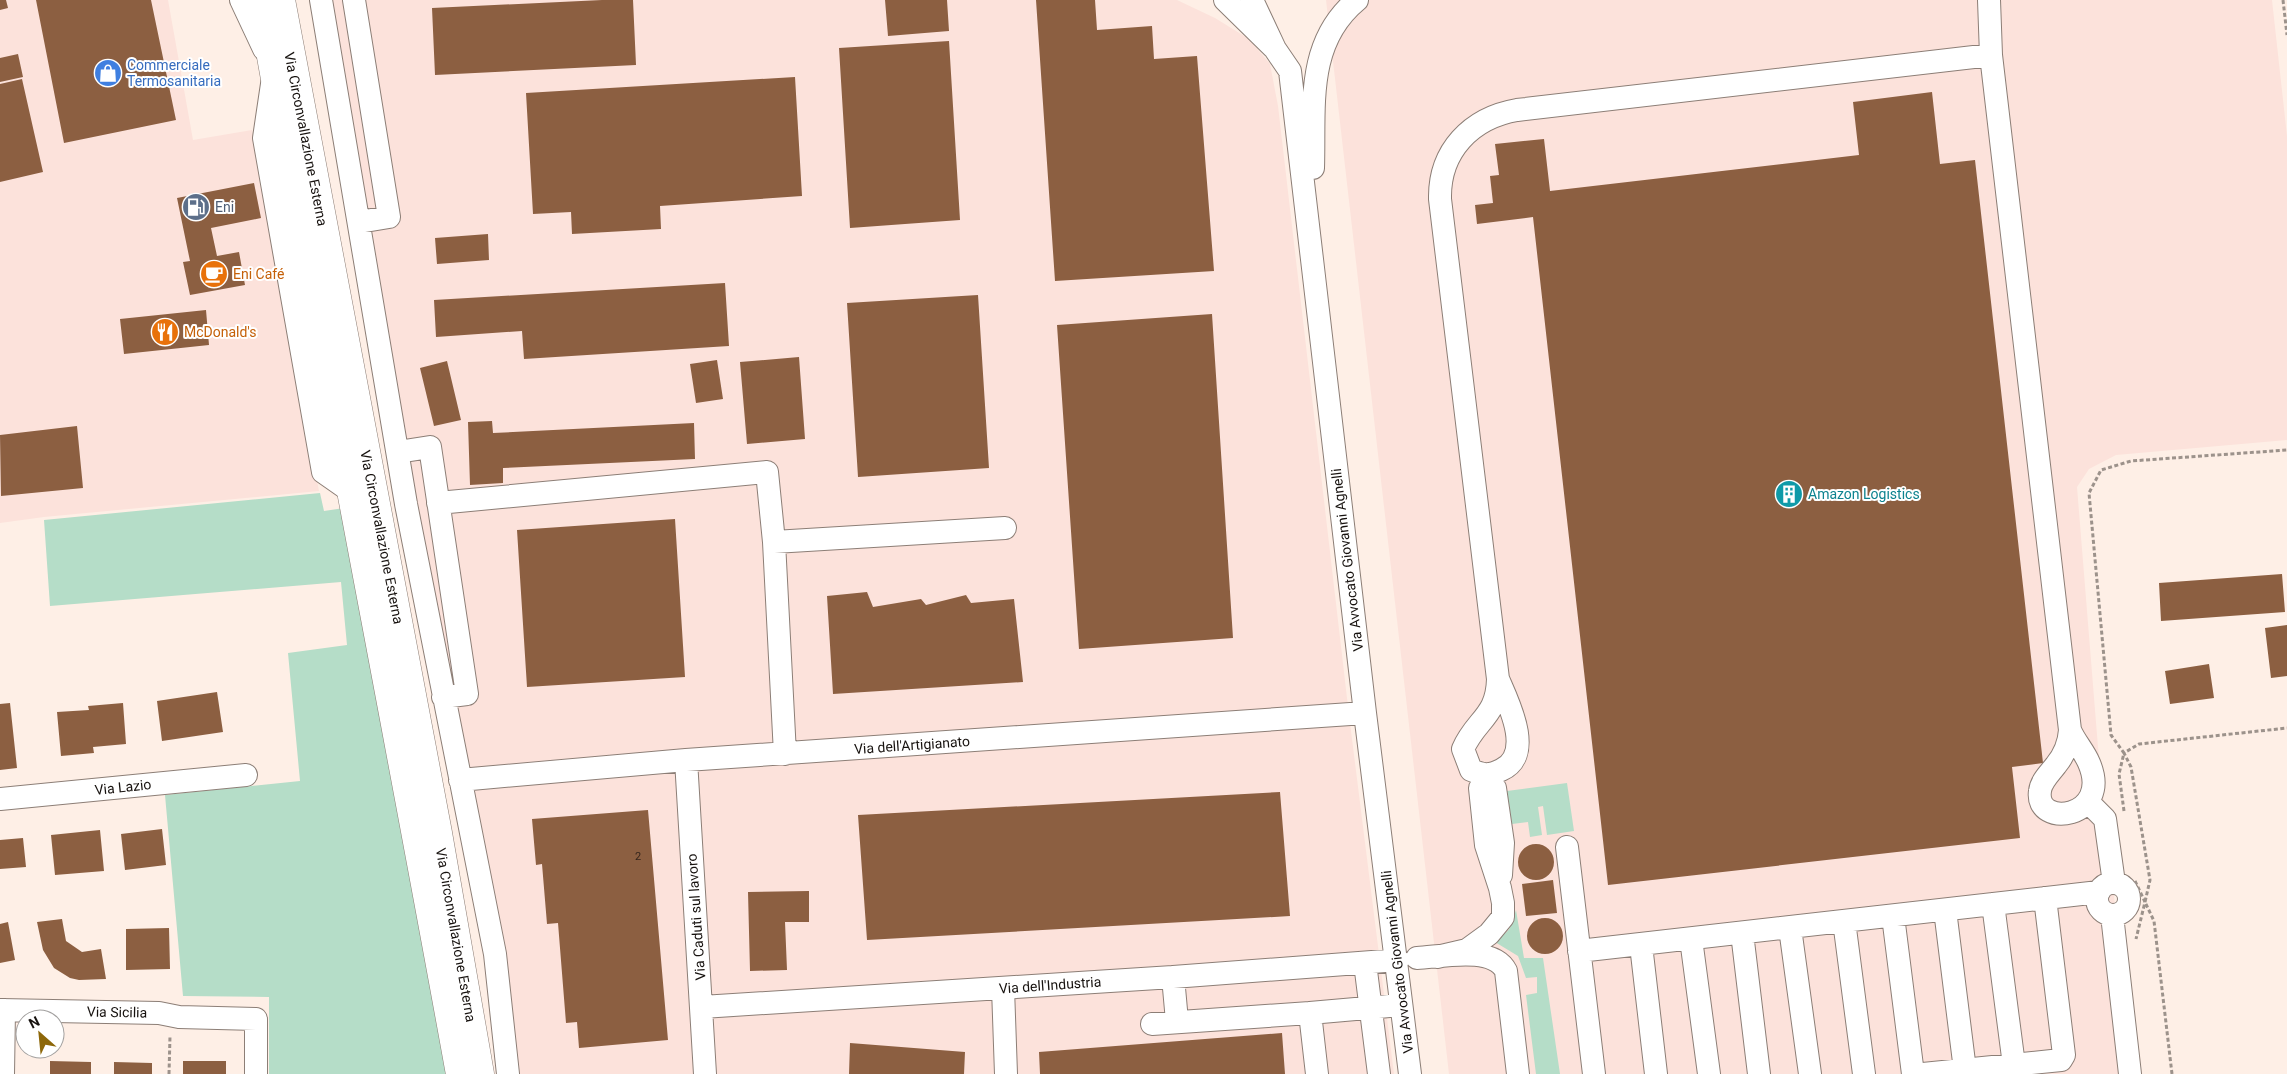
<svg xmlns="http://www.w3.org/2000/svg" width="2287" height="1074" font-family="Roboto,sans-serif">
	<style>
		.industrial { fill: #fce2db }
		.green { fill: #b5ddc8 }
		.building { fill: #8c5f41 }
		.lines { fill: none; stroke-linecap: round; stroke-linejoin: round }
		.minor-casing { stroke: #8c7e76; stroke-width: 24 }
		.major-casing { stroke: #8c7e76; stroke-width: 29 }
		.path { stroke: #9c928b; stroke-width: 3; stroke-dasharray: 4 2.5; stroke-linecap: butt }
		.minor { stroke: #fff; stroke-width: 22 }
		.major { stroke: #fff; stroke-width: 28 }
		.labels { text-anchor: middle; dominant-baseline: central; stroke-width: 4; stroke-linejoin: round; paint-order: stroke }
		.number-label { font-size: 11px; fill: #34251c }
		.shop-label { font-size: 14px; fill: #366cbe; stroke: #fff; text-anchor: start }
		.street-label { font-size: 14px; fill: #17120f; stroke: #fff }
		.service-label { font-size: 14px; fill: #4e5e75; stroke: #fff; text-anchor: start }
		.food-label { font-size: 14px; fill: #c56008; stroke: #fff; text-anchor: start }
		.culture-label { font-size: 14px; fill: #0d838f; stroke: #fff; text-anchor: start }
	</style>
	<rect width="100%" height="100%" fill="#feefe6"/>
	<path class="industrial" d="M0,0H168L193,140L252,130L319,491L44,517L0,523Z
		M332,0H1177L1215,18L1249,39L1270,64L1278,106L1349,715L1394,1074H518L416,502Z
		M1326,0H2272L2287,136V440L2116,455L2089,469L2077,487L2098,747L2133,1074H1449Z"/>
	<path class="green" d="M320,493L324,511L344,508L450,1074H269V997L183,996L165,795L300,781L288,653L347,645L341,582L50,606L44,520Z
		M1567,783L1574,831L1547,835L1543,806L1538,807L1542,835L1530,837L1528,822L1512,824L1507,791Z
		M1516,910L1524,958H1543L1560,1074H1536L1526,995L1537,993V977L1526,978L1518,956L1490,939C1511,934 1510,929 1516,910Z"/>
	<path class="building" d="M0,0H6L8,8L0,10Z
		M36,0H151L176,120L64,143Z
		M602,0H633L636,65L435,75L432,8Z
		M885,0H947L949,31L888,36Z
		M1036,0H1095L1097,30L1152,26L1154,59L1197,56L1214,271L1055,281Z
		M949,41L960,220L850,228L839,48Z
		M18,54L23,77L0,82V58Z
		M795,77L802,196L660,206L661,229L572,234L571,212L533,214L526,93Z
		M22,79L43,172L0,182V84Z
		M1932,92L1940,164L1975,160L2043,763L2012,767L2020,838L1608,885L1533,217L1477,224L1475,205L1493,203L1490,176L1499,175L1495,144L1544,139L1550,191L1859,155L1853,102Z
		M254,183L261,218L211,228L217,256L239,252L245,285L190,295L183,262L190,261L177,198Z
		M488,234L489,260L437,264L435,238Z
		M725,283L729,346L524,359L522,331L436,337L434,300Z
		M978,295L989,468L858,477L847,303Z
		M206,310L209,345L124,354L120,319Z
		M1212,314L1233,638L1079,649L1057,325Z
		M799,357L805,439L747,444L740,362Z
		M717,360L723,399L696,403L690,364Z
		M447,361L461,420L434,426L420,368Z
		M492,421L493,433L694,423L695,459L503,468V483L470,485L468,422Z
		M77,426L83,488L1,496L0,435Z
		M675,519L685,677L527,687L517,530Z
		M2282,574L2285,612L2161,621L2159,583Z
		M867,592L873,607L921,599L926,605L966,595L971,603L1014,599L1023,682L833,694L827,596Z
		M2287,625V676L2271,678L2265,628Z
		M2209,664L2214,698L2170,704L2165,671Z
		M217,692L223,732L162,741L157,701Z
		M10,703L17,768L0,770V704Z
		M123,703L126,744L93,747L94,753L61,756L57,712L89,710L88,706Z
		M1280,792L1290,916L867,940L858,815Z
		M648,810L668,1040L579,1048L577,1022L566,1023L558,923L547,924L542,864L536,865L532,819Z
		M162,829L166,865L125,870L121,834Z
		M100,830L104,871L55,875L51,835Z
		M23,838L26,867L0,869V840Z
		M1518 862a18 18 0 1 1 36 0a18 18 0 1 1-36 0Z
		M1553,880L1557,913L1526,916L1522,884Z
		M809,891V922H785L787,970L750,971L748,892Z
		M1527 936a18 18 0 1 1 36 0a18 18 0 1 1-36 0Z
		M62,919L66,941L82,952L101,949L106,979L79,980L70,978L54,968L43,950L37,922Z
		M8,922L15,960L0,963V924Z
		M169,928L170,969L126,970V929Z
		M1282,1033L1285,1074H1040L1039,1052Z
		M850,1043L965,1052L964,1074H849Z
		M50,1061L91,1062V1074H50Z
		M183,1061H226V1074H183Z
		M114,1062L152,1063V1074H114Z"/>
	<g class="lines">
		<g class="minor-casing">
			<path id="minor" d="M241,0L264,49
				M321,0L406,504L495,954L508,1074
				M354,0L389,217L359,222
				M1225,0L1275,49L1252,0
				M1989,0L1991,55L2070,730C2069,744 2065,754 2056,765C2050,773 2041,781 2040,791C2034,829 2113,819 2089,763C2084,751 2075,742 2070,730
				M1275,49L1290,71L1365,713L1410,1074
				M272,84L264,138L323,472L353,493
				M1313,168C1315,107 1305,43 1357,0
				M398,452L430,447L467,694L443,697
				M438,503L767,472L774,542L785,754
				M774,542L1005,528
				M1498,679C1508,702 1535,755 1501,770C1489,776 1483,775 1471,770L1463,749C1476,719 1497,717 1498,679L1440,199C1439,151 1471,118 1517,110L1991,55
				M686,760L705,1074
				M460,780L686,760L1365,713
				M1495,788L1503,843L1501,875
				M0,799L246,775
				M2088,802L2105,819L2114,883
				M1567,847L1594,1074
				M2097 899a16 16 0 1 1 32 0a16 16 0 1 1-32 0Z
				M1993,904L2014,1065
				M1945,910L1965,1070
				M2112,915L2130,1074
				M1893,916L1913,1074
				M1844,921L1864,1074
				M1790,928L1810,1074
				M1742,933L1759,1074
				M1691,939L1709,1074
				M1641,945L1656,1074
				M1579,951L2099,892
				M1437,957L1467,950L1489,934L1503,917V903L1500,888L1486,845L1480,788
				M1417,958C1441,957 1493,945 1506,971L1518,1074
				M1365,963L1379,1074
				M1173,977L1177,1021
				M1003,988L1006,1074
				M702,1007L1173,977L1398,960
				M0,1010L159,1013L179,1017L256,1019V1074
				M1152,1024L1310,1013
				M3,1074L4,1010
				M1317,1074L1310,1013L1401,1005
				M1923,1074L2061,1060L2064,1055L2045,898"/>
		</g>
		<g class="major-casing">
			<path id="major" d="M261,0C324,359 395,716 460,1074
				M281,0L438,833L480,1074"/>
		</g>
		<path class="path" d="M2283,0L2287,35
			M2124,811L2119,774L2124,753L2111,735L2089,493L2101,470L2131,461L2287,450
			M2135,881L2145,902L2136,939
			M169,1074L170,1036
			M2172,1074L2154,921L2145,902L2150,880L2131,767L2124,753L2139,744L2287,728"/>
		<use href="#minor" class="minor"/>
		<use href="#major" class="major"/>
	</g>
	<defs>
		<g id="shop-disc" transform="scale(1.4375)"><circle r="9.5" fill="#3f7fe0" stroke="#fff"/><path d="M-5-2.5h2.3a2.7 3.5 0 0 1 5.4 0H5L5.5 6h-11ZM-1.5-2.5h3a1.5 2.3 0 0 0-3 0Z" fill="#fff"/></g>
		<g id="fuel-disc" transform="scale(1.4375)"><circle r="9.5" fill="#5c6f8a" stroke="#fff"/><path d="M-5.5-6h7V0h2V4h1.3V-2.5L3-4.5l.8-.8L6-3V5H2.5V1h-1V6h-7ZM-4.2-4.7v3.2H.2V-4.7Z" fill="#fff"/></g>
		<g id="cafe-disc" transform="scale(1.4375)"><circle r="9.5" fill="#e8710a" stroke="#fff"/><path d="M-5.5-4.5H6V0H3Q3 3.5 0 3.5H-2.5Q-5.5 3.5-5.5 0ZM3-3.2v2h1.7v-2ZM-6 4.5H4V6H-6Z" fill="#fff"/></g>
		<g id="restaurant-disc" transform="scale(1.4375)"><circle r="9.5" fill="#e8710a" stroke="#fff"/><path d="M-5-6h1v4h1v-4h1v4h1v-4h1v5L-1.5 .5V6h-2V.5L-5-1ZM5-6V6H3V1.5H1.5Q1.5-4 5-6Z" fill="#fff"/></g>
		<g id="building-disc" transform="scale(1.4375)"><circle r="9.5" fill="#0f9aa8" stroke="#fff"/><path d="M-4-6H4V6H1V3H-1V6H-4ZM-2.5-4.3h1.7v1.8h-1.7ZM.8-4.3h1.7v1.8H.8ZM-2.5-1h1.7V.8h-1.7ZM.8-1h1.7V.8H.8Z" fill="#fff"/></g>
	</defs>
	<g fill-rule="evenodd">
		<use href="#shop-disc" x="108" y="73"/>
		<use href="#fuel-disc" x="196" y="207"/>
		<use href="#cafe-disc" x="214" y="274"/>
		<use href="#restaurant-disc" x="165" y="332"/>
		<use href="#building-disc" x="1789" y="494"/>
	</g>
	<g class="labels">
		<g class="number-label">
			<text x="638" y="856">2</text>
		</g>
		<g class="shop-label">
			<text x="127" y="65">Commerciale<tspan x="127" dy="16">Termosanitaria</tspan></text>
		</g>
		<g class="street-label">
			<text transform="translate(306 139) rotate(79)">Via Circonvallazione Esterna</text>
			<text transform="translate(382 537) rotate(79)">Via Circonvallazione Esterna</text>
			<text transform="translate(1347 560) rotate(-97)">Via Avvocato Giovanni Agnelli</text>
			<text transform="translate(912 745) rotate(-4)">Via dell'Artigianato</text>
			<text transform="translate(123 787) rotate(-6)">Via Lazio</text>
			<text transform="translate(696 917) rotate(-94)">Via Caduti sul lavoro</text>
			<text transform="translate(456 935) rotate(80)">Via Circonvallazione Esterna</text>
			<text transform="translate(1397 962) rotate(-97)">Via Avvocato Giovanni Agnelli</text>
			<text transform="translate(1050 985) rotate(-4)">Via dell'Industria</text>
			<text transform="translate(117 1012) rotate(1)">Via Sicilia</text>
		</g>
		<g class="service-label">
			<text x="215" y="207">Eni</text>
		</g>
		<g class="food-label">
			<text x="233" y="274">Eni Café</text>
			<text x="184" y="332">McDonald's</text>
		</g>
		<g class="culture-label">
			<text x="1808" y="494">Amazon Logistics</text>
		</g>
	</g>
	<g transform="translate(40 1034) rotate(333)"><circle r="24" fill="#ffffff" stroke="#a2a09f"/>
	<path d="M0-4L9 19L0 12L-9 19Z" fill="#8d6709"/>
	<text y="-8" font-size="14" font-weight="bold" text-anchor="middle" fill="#17120f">N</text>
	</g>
</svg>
